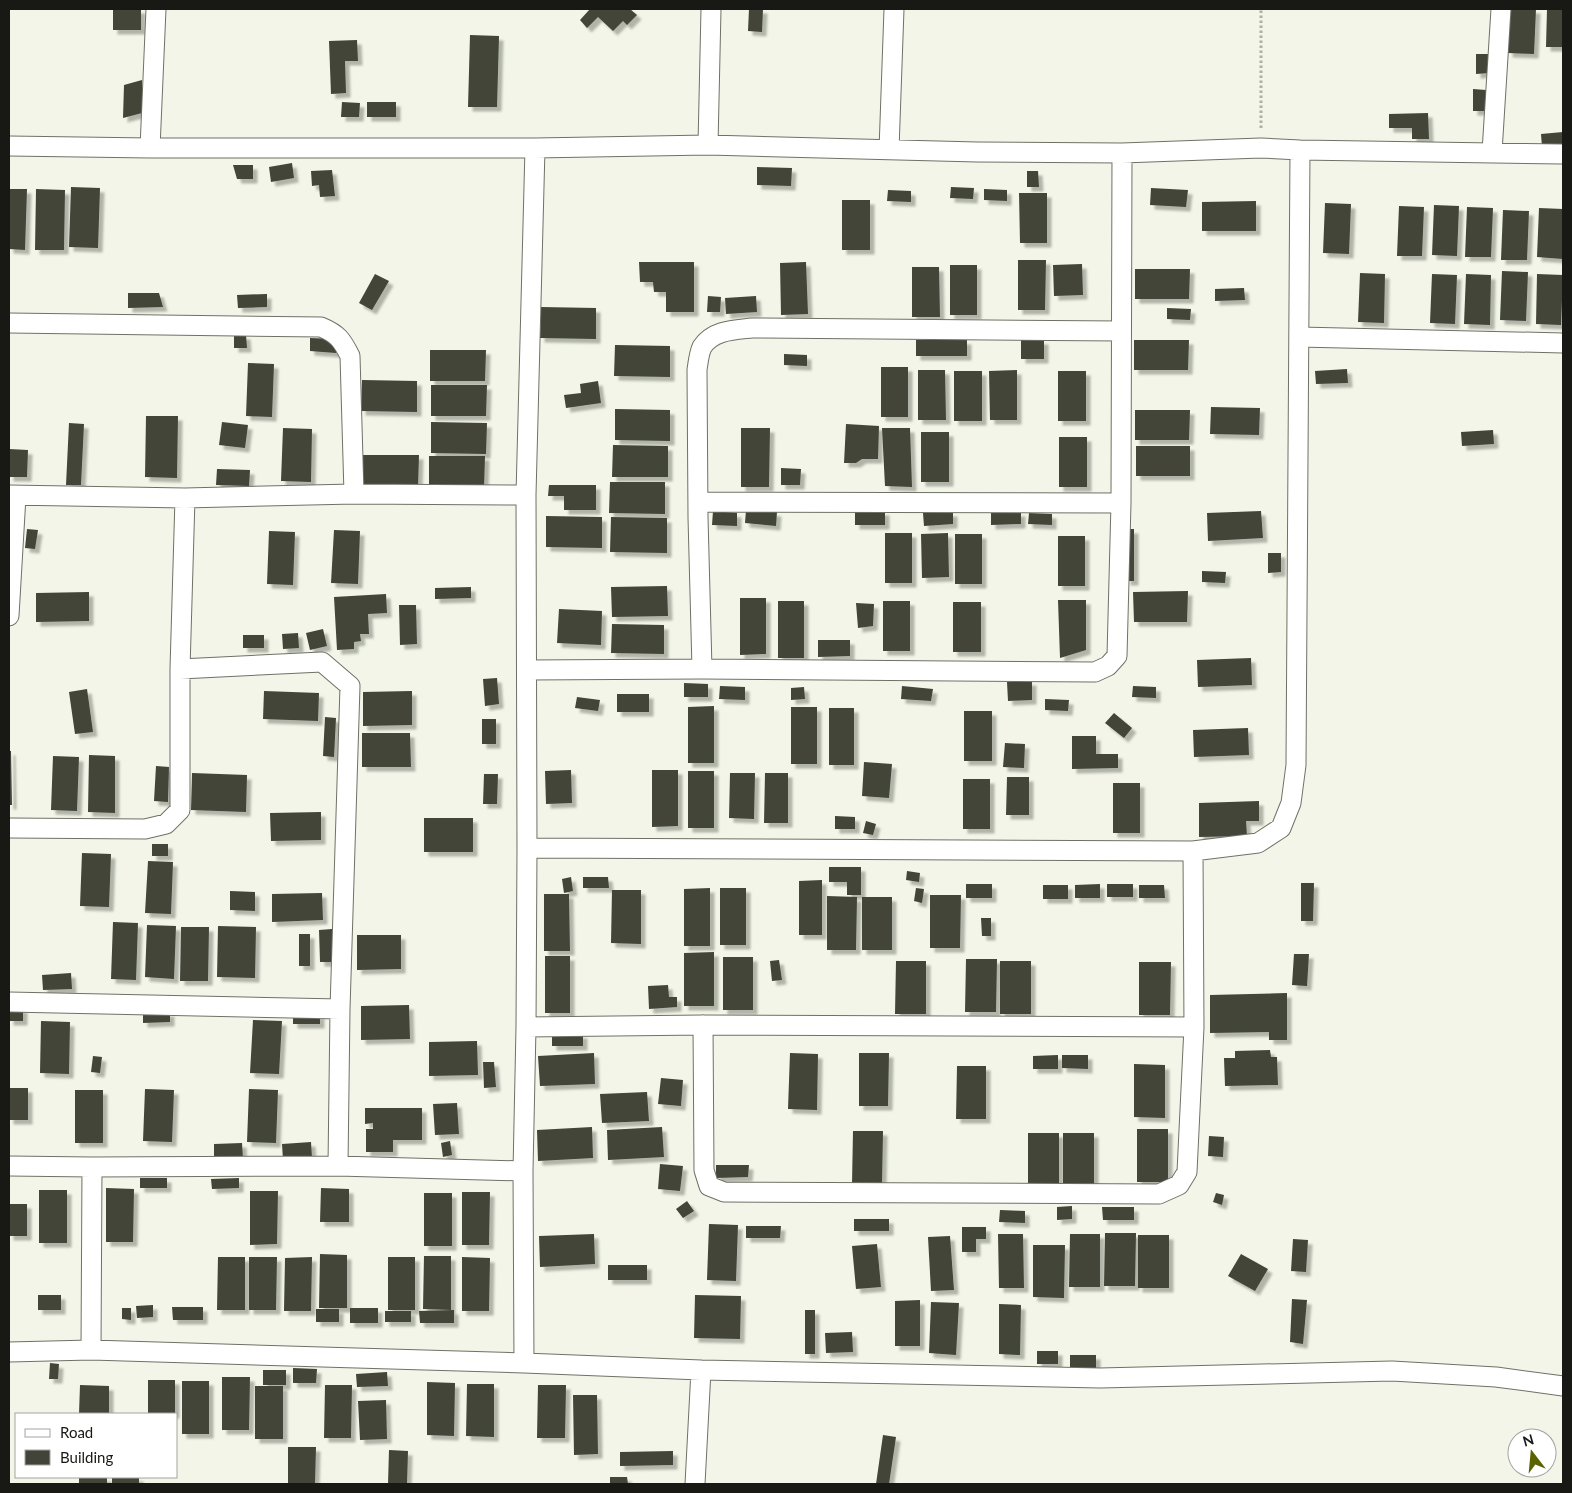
<svg xmlns="http://www.w3.org/2000/svg" width="1572" height="1493" font-family="Lato,sans-serif">
	<style>
		.building { fill: #424439; filter: url(#shadow) }
		.lines { fill: none; stroke-linecap: round; stroke-linejoin: round }
		.minor-casing { stroke: #6f7166; stroke-width: 21 }
		.path { stroke: #aeb0a5; stroke-width: 3; stroke-dasharray: 2.5 2.5; stroke-linecap: butt }
		.minor { stroke: #fff; stroke-width: 19 }
	</style>
	<defs>
		<filter id="shadow"><feDropShadow dx="4.5" dy="4.5" stdDeviation="1" flood-color="#0004"/></filter>
	</defs>
	<rect width="100%" height="100%" fill="#f2f5e7"/>
	<path class="building" d="M113,9H141V30H113Z
		M590,9H630L637,15L627,25L623,21L613,31L598,17L587,28L580,20Z
		M749,9H763L762,32L748,31Z
		M1510,9H1536L1534,54L1508,53Z
		M1547,9H1563V47H1546Z
		M470,35L499,36L497,107H468Z
		M357,40L358,61H345L346,93L331,94L329,41Z
		M1476,54H1489V73L1476,74Z
		M142,80V113L123,118L124,85Z
		M1473,89L1486,90L1485,111H1473Z
		M342,102L360,103L359,117H341Z
		M367,102H396V117H367Z
		M1428,113L1429,139H1412V128H1389V114Z
		M1563,132V146L1542,147L1541,134Z
		M292,163L294,178L271,182L269,167Z
		M233,165H253V179H237Z
		M757,167L792,168L791,186L757,185Z
		M332,170L335,196L320,197L319,185L312,186L311,171Z
		M1027,171H1038L1039,187H1027Z
		M71,187L100,188L98,248L69,247Z
		M951,187L974,188L973,199L950,198Z
		M1151,188L1188,190L1186,207L1150,205Z
		M9,189H27L25,250L9,249Z
		M36,189L65,190L64,250H35Z
		M984,189L1007,190V201L984,200Z
		M888,190L911,191V202L887,201Z
		M1019,193H1047V243H1020Z
		M842,200H870V250H842Z
		M1256,201V231H1202V202Z
		M1325,203L1351,204L1349,254L1323,253Z
		M1434,205L1459,206L1457,256L1432,255Z
		M1399,206L1424,207L1422,256H1397Z
		M1467,207L1493,208L1491,257H1465Z
		M1539,208L1563,209V259L1537,257Z
		M1503,210L1529,211L1527,260H1501Z
		M1018,260H1046L1045,310H1018Z
		M639,262H694V312H666V292H654L653,282H640Z
		M806,262L808,314L781,315L780,263Z
		M1082,264L1083,295L1054,296L1053,265Z
		M950,265H977V315H950Z
		M912,267H939L940,317H912Z
		M1135,269H1190L1189,299H1135Z
		M1502,271L1528,272L1526,321L1500,320Z
		M1360,273L1385,274L1384,323L1358,322Z
		M375,274L389,281L372,310L359,303Z
		M1432,274L1457,275L1455,324L1430,323Z
		M1466,274L1491,275L1490,325L1464,324Z
		M1537,274L1563,275L1561,325L1536,324Z
		M1244,288L1245,300L1215,301V289Z
		M128,293H159L163,307L128,308Z
		M267,294V307L238,308L237,295Z
		M708,296L721,297L720,312H707Z
		M756,296L757,312L726,314L725,298Z
		M541,307L596,308V339L540,338Z
		M1167,308L1191,309L1190,320L1167,319Z
		M234,335H246L247,348H234Z
		M310,338L337,339L336,353L310,351Z
		M916,340H967V356H916Z
		M1021,340H1044V359H1021Z
		M1134,340H1189L1188,370H1134Z
		M615,345L670,346V377L614,376Z
		M430,350H486L485,381H430Z
		M784,354L807,355V366L784,365Z
		M248,363L274,364L272,417L246,416Z
		M881,367H908V417H881Z
		M1347,369L1348,383L1316,384L1315,371Z
		M918,370H945L946,420H918Z
		M1017,370V420H990L989,371Z
		M954,371H982V421H954Z
		M1058,371H1086V421H1058Z
		M362,380L417,381V412L361,411Z
		M598,381L601,403L566,408L564,395L581,393L580,384Z
		M431,385H487L486,416H431Z
		M1211,407L1260,408L1259,435L1210,434Z
		M615,409L670,410V441L615,440Z
		M1135,410H1190L1189,440H1135Z
		M146,416H178L177,478L145,477Z
		M222,422L248,425L245,448L219,445Z
		M431,422L487,423L486,454L431,453Z
		M69,423L84,424L81,485H66Z
		M846,424L879,426L878,459H862L856,463H844Z
		M283,428L312,429L311,482L281,481Z
		M741,428H770L769,487H741Z
		M882,428H910L912,487L885,486Z
		M1493,430L1494,444L1462,446L1461,432Z
		M921,432H949V482H921Z
		M1059,437H1087V487H1059Z
		M613,445L668,446V477H612Z
		M1136,446H1190V476H1136Z
		M9,449L28,450L27,477H9Z
		M363,455H419L418,487L363,486Z
		M429,456H485L484,488L429,487Z
		M781,468L801,469L800,485H781Z
		M217,469L250,470L249,486L216,485Z
		M610,482H665V514L609,513Z
		M549,485H596V510H564V496H548Z
		M746,510L777,512L776,526L745,523Z
		M713,511L737,513V526L712,525Z
		M855,511H885V525H855Z
		M1261,511L1263,538L1208,541L1207,513Z
		M953,512V524L924,526L923,513Z
		M1021,512V524L991,525V513Z
		M1029,513L1052,514V525L1028,524Z
		M546,516L602,517V548L546,547Z
		M611,517L667,518V553L610,552Z
		M27,529L38,530L35,549L25,548Z
		M1127,529H1134V581H1126Z
		M334,530L360,531L358,584L331,583Z
		M269,531L295,532L293,585L267,584Z
		M885,533H912V583H885Z
		M948,533L949,577L922,578L921,534Z
		M955,534H982V584H955Z
		M1058,536H1085V586H1058Z
		M1268,553H1281V572L1268,573Z
		M1202,571L1226,572L1225,583L1202,582Z
		M667,586L668,616L612,617L611,587Z
		M471,587V598L435,599V588Z
		M1188,591L1187,622H1134L1133,592Z
		M89,592V621L36,622V593Z
		M386,594L387,613L368,614L369,634H360L361,641L354,642V649L337,650L334,597Z
		M740,598H766V654L740,655Z
		M1058,600H1086V650L1060,658Z
		M778,601H804V658H778Z
		M883,601H910V651H883Z
		M953,602H981V652H953Z
		M856,603L874,604L873,626L858,628Z
		M399,605H416L417,644L400,645Z
		M559,609L602,611L601,645L557,643Z
		M612,624L664,625V654L611,653Z
		M323,629L327,646L310,650L306,633Z
		M298,633L299,648L283,649L282,634Z
		M243,635H264V648H243Z
		M818,640H850V656L818,657Z
		M1251,658L1252,685L1198,687L1197,660Z
		M497,678L499,704L485,706L483,679Z
		M1032,681V700L1008,701L1007,682Z
		M684,683L708,684V697H684Z
		M720,686L745,687V700L719,699Z
		M902,686L933,689L931,701L901,699Z
		M1133,686L1156,687V698L1132,697Z
		M804,687L805,699L791,700V688Z
		M87,689L93,732L75,734L69,692Z
		M264,691L319,693L318,721L263,719Z
		M412,691V725L363,726V692Z
		M617,694H649V712H617Z
		M577,697L600,700L598,711L575,708Z
		M1045,699L1069,700L1068,711L1045,710Z
		M714,706V763H688V707Z
		M791,707H817V764H791Z
		M829,708H854V765H829Z
		M964,711H992V761H964Z
		M1114,713L1132,728L1124,738L1105,723Z
		M325,717L336,718L334,757L323,756Z
		M482,719H496V744H482Z
		M1248,728L1249,755L1194,757L1193,730Z
		M362,733H410L411,767H362Z
		M1072,736H1096V754H1118V768L1072,769Z
		M1005,743L1025,744L1024,768L1003,767Z
		M9,751H11L12,805H9Z
		M89,755L115,756V813L88,812Z
		M53,756L79,757L77,811L51,810Z
		M864,762L892,764L889,798L862,796Z
		M156,766L169,767L168,802L154,801Z
		M571,770L572,803L546,804L545,771Z
		M652,770H678V826L652,827Z
		M688,771H714V828H688Z
		M192,773L247,775L246,812L191,810Z
		M730,773H755L754,819L729,818Z
		M765,773H788V823H764Z
		M484,774H498L497,804H483Z
		M1007,777H1029V815H1006Z
		M963,779H990V829H963Z
		M1113,783H1140V833H1113Z
		M1259,801V821H1246L1247,836L1199,837V803Z
		M321,812V840L271,841L270,813Z
		M835,816L855,817V829H835Z
		M424,818H473V852H424Z
		M866,821L876,824L873,835L863,833Z
		M152,844H168V856H152Z
		M82,853L111,854L109,907L80,906Z
		M148,861L173,862L171,914L145,913Z
		M829,867H861V895H847V882H829Z
		M907,871L920,873L919,882L906,880Z
		M571,877L573,891L564,893L562,879Z
		M583,877H608L609,888H583Z
		M822,880V935H799V881Z
		M1301,883H1314L1313,921H1301Z
		M966,884H992V898H966Z
		M1100,884V898H1075V885Z
		M1107,884H1133V897H1107Z
		M1043,885H1068V899H1043Z
		M1139,885H1164L1165,898H1139Z
		M710,888V946H684V889Z
		M720,888H746V945H720Z
		M916,888L924,889L922,903L914,901Z
		M612,890H641V944L611,943Z
		M230,891L255,892V911L230,910Z
		M322,893L323,920L272,922V894Z
		M544,894H569L570,951H544Z
		M930,895H961L960,948H930Z
		M827,896L857,897L856,950H827Z
		M862,897H892V950H862Z
		M981,918H991V936H982Z
		M113,922L138,923L136,980L111,979Z
		M147,925L176,926L174,979L145,977Z
		M218,926L256,927L255,978L217,977Z
		M181,927H209L208,981H180Z
		M332,929L333,962H320L319,930Z
		M299,934H310V966H299Z
		M357,935H401V969L357,970Z
		M714,952V1006H684V953Z
		M1294,954H1309L1307,986L1292,985Z
		M545,956H570V1013H545Z
		M723,957H753V1010H723Z
		M966,959H997L996,1012H965Z
		M779,960L782,980L772,981L770,961Z
		M896,961H926V1014H895Z
		M1000,961H1031V1014H1000Z
		M1139,962H1171L1170,1015H1139Z
		M71,973L72,989L43,990L42,975Z
		M668,985L669,997H677V1007L649,1009L648,986Z
		M1287,993V1040H1269V1032L1210,1033V995Z
		M409,1005L410,1039L361,1040V1006Z
		M9,1007L23,1008V1021H9Z
		M170,1012V1022L143,1023V1013Z
		M293,1014H320V1024H293Z
		M253,1020L282,1021L279,1074L250,1073Z
		M41,1021L70,1022L69,1074L40,1073Z
		M552,1034H583V1046H552Z
		M477,1041L478,1075L429,1076V1042Z
		M1270,1050L1271,1057H1277L1278,1085L1225,1086L1224,1058H1235V1051Z
		M594,1053L595,1084L540,1086L538,1056Z
		M790,1053L818,1054L817,1110L788,1109Z
		M859,1053H889L888,1106H859Z
		M1058,1055V1069H1033V1056Z
		M1062,1055H1088V1069L1062,1068Z
		M93,1056L102,1057L100,1073L91,1072Z
		M483,1062H494L496,1087L484,1088Z
		M1134,1064L1165,1065V1118L1134,1117Z
		M957,1066H986V1119H956Z
		M661,1078L683,1080L681,1106L658,1104Z
		M9,1088H28V1120H9Z
		M145,1089L174,1090L172,1142L143,1141Z
		M249,1089L278,1090L276,1143L247,1142Z
		M75,1090H103V1143H75Z
		M647,1092L649,1121L602,1123L600,1094Z
		M457,1103L459,1134L435,1135L433,1104Z
		M365,1108H422V1140H393V1152H366V1129H373V1123L365,1124Z
		M592,1127L593,1158L538,1161L537,1130Z
		M662,1127L664,1157L608,1160L607,1130Z
		M1137,1129H1168V1182H1137Z
		M853,1131H883L882,1184H852Z
		M1028,1133H1059V1186H1028Z
		M1063,1133H1094V1186H1063Z
		M1209,1136L1224,1137L1223,1157L1208,1156Z
		M450,1141L452,1155L443,1157L441,1143Z
		M311,1142L312,1158L283,1160L282,1144Z
		M242,1143L243,1159L214,1161V1144Z
		M660,1164L683,1166L680,1191L658,1189Z
		M716,1165H749L748,1177L716,1178Z
		M140,1178H167V1188H140Z
		M239,1178V1188L212,1189L211,1179Z
		M106,1188L134,1189L133,1242H106Z
		M321,1188L349,1189V1222H320Z
		M39,1190H67V1243H39Z
		M250,1191H278L277,1244L250,1245Z
		M462,1192H490L489,1245H462Z
		M424,1193H452V1246H424Z
		M1216,1193L1224,1195L1222,1205L1213,1202Z
		M687,1201L694,1211L683,1218L676,1209Z
		M9,1204H27V1236H9Z
		M1072,1206V1219L1057,1220V1207Z
		M1102,1207H1134V1220H1103Z
		M1000,1210L1025,1211V1223L999,1222Z
		M854,1219H889V1231H854Z
		M709,1224L738,1225L736,1281L707,1280Z
		M746,1226H781L780,1238H746Z
		M962,1227H986V1239H976V1252H962Z
		M1105,1233H1136L1135,1286H1104Z
		M594,1234L595,1264L540,1267L539,1236Z
		M998,1234H1023L1024,1288H999Z
		M1070,1234H1100V1287H1069Z
		M1138,1235H1169V1288H1138Z
		M950,1236L954,1290L931,1291L928,1237Z
		M1293,1239L1308,1240L1306,1272L1291,1271Z
		M877,1244L881,1287L856,1289L852,1246Z
		M1033,1245H1065L1064,1298L1033,1297Z
		M320,1254L347,1255V1308H319Z
		M1241,1254L1268,1269L1255,1291L1228,1276Z
		M424,1256H451V1310L423,1309Z
		M218,1257H245V1310H217Z
		M249,1257H277L276,1310H249Z
		M312,1257L311,1311H284L285,1258Z
		M388,1257H415V1310H388Z
		M462,1257L490,1258L489,1311H462Z
		M608,1265H647V1280H608Z
		M38,1295H61V1310H38Z
		M695,1295L741,1296L740,1339L694,1338Z
		M1292,1299L1307,1300L1303,1344L1290,1342Z
		M920,1300V1346H895V1301Z
		M931,1302L959,1303L956,1355L929,1353Z
		M999,1304L1021,1305L1020,1355L999,1354Z
		M153,1305V1317L137,1318L136,1306Z
		M172,1307H203V1320H173Z
		M122,1308H131V1320L122,1319Z
		M350,1308H378V1323H350Z
		M316,1309H339V1322H316Z
		M454,1310V1323H420L419,1311Z
		M805,1310H815V1354H805Z
		M385,1311H411V1322H385Z
		M852,1332L853,1352L826,1353L825,1333Z
		M1037,1351H1058V1364H1037Z
		M1070,1355H1096V1369H1070Z
		M50,1363L59,1364L58,1379H49Z
		M293,1368L317,1369L316,1383H293Z
		M263,1370H286V1385H263Z
		M387,1372L388,1386L357,1387L356,1374Z
		M222,1377H250L249,1430H222Z
		M148,1380H175V1414H148Z
		M182,1381H209V1434H182Z
		M427,1382L455,1383L454,1436L427,1435Z
		M467,1384H494V1437L466,1436Z
		M80,1385L109,1386V1414H79Z
		M325,1385H352L351,1438H324Z
		M538,1385H566L565,1438H537Z
		M255,1386H283V1439H255Z
		M573,1395H597L598,1454L574,1455Z
		M386,1400L387,1439L360,1440L358,1401Z
		M883,1435L896,1437L889,1484H876Z
		M288,1447H316L315,1484H288Z
		M389,1450L408,1451L407,1484H388Z
		M673,1451V1465L620,1466V1452Z
		M79,1477H107V1484H79Z
		M112,1477H139V1484H112Z
		M610,1477H627L628,1484H610Z"/>
	<g class="lines">
		<g class="minor-casing">
			<path id="minor" d="M708,145L711,9
				M9,146L150,148H535L708,145L977,152L1122,153L1261,148L1300,150L1563,154
				M150,148L156,9
				M889,150L894,9
				M1492,152L1501,9
				M9,323L321,327C338,334 342,340 350,356L354,494
				M1299,337L1563,343
				M9,495L185,498L354,494L526,495
				M699,502L1121,503
				M9,616L16,496
				M180,669L322,662L350,686L340,1009L338,1166
				M702,669L698,517L697,370C698,363 699,353 702,347C713,330 734,330 752,328L1121,331
				M527,670L702,669L1095,672L1108,666L1117,656L1121,503L1122,153
				M9,828L145,829L166,824L180,810V669L185,498
				M527,848L1193,851L1258,843L1281,828L1291,803L1296,765L1300,150
				M9,1002L340,1009
				M703,1025L704,1170L709,1186L724,1192L1159,1194L1179,1185L1187,1172L1194,1027L1193,851
				M526,1027L703,1025L1194,1027
				M9,1166L92,1167L338,1166L523,1171
				M91,1350L92,1167
				M9,1352L91,1350L524,1363L701,1370L1100,1378L1392,1371L1496,1377L1563,1386
				M524,1363L523,1171L526,1027L527,848L526,495L535,148
				M695,1484L701,1370"/>
		</g>
		<path class="path" d="M1261,128V9"/>
		<use href="#minor" class="minor"/>
	</g>
	<rect width="1572" height="1493" fill="none" stroke="#181915" stroke-width="20"/>
	<rect x="15" y="1413" width="162" height="65" fill="#ffffff" stroke="#a3a3a1"/>
	<rect x="25" y="1429" width="25" height="8" fill="#ffffff" stroke="#a3a3a1"/>
	<text x="60" y="1438" font-size="15" fill="#181915">Road</text>
	<rect x="25" y="1450" width="25" height="15" fill="#424439" stroke="#a3a3a1"/>
	<text x="60" y="1463" font-size="15" fill="#181915">Building</text>
	<g transform="translate(1532 1453) rotate(344)"><circle r="24" fill="#ffffff" stroke="#a3a3a1"/>
	<path d="M0-4L9 19L0 12L-9 19Z" fill="#5b6301"/>
	<text y="-8" font-size="14" font-weight="bold" text-anchor="middle" fill="#181915">N</text>
	</g>
</svg>
